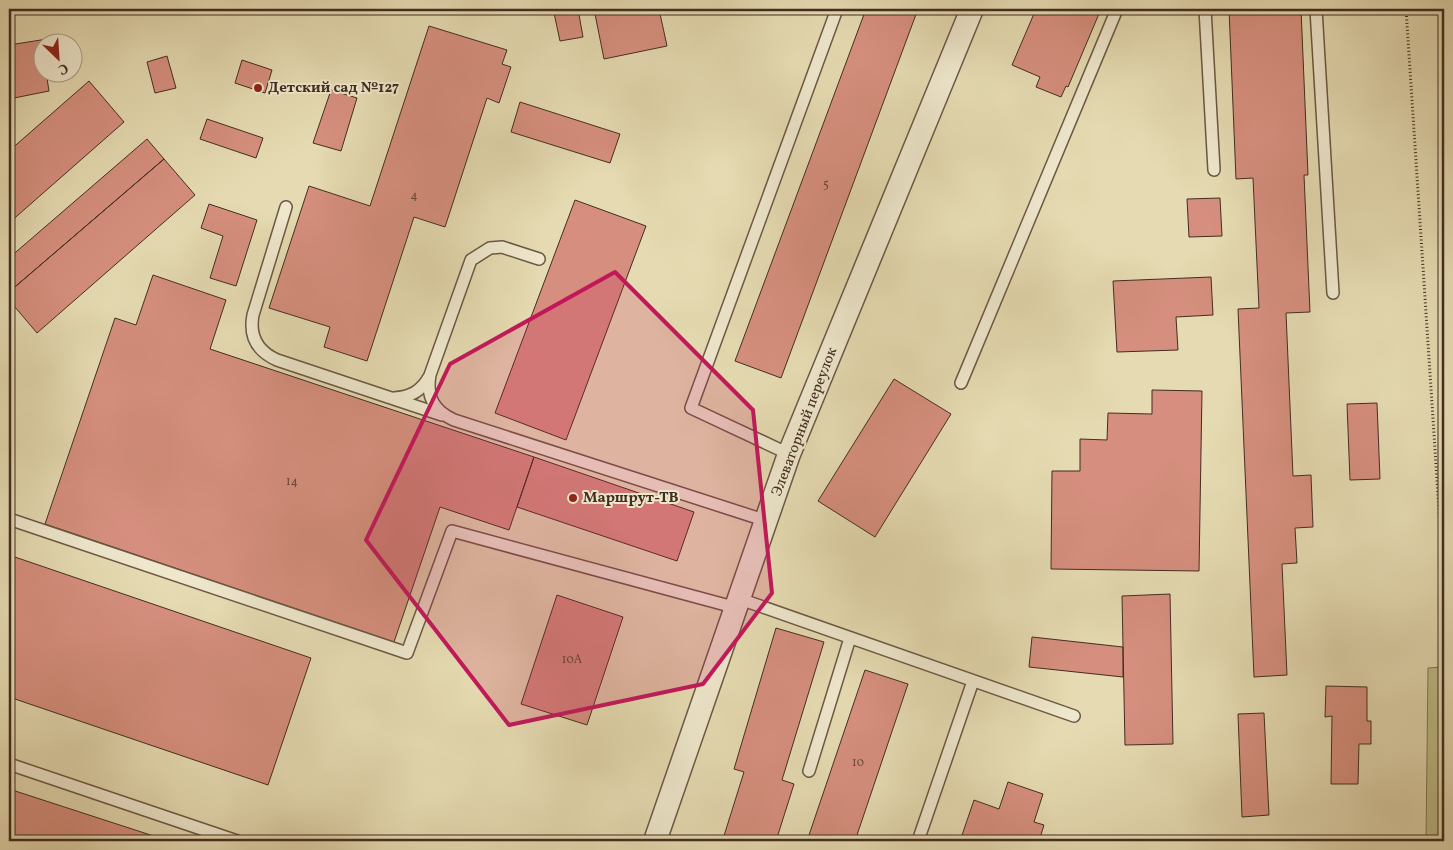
<svg xmlns="http://www.w3.org/2000/svg" width="1453" height="850" font-family="Vollkorn,serif">
	<style>
		.green { fill: #bdbd86; stroke: #807554 }
		.building { fill: #d68f7e; stroke: #432d21 }
		.lines { fill: none; stroke-linecap: round; stroke-linejoin: round }
		.service-casing { stroke: #6c5845; stroke-width: 14 }
		.minor-casing { stroke: #6c5845; stroke-width: 25 }
		.path { stroke: #432d21; stroke-width: 3; stroke-dasharray: 1 2.5; stroke-linecap: butt }
		.service { stroke: #eee7cc; stroke-width: 11 }
		.minor { stroke: #eee7cc; stroke-width: 22 }
		.marked { fill: #c2185b; fill-opacity: 0.2; stroke: #c2185b; stroke-width: 4; stroke-linejoin: round }
		.poi-dot { fill: #8f2418; stroke: #eee7cc; stroke-width: 2 }
		.labels { text-anchor: middle; dominant-baseline: central; stroke-width: 4; stroke-linejoin: round; paint-order: stroke }
		.number-label { font-size: 12px; fill: #684638 }
		.poi-label { font-size: 15px; font-weight: bold; fill: #432d21; stroke: #eee7cc; text-anchor: start }
		.street-label { font-size: 15px; fill: #432d21; stroke: #eee7cc }
	</style>
	<rect width="100%" height="100%" fill="#e5dab1"/>
	<filter id="stains"><feTurbulence type="fractalNoise" baseFrequency=".004" numOctaves="4"/><feColorMatrix values="0 0 0 0 .2 0 0 0 0 .09 0 0 0 0 .02 0 0 0 .5 -.17"/></filter>
	<radialGradient id="worn" r=".72"><stop offset=".6" stop-color="#630" stop-opacity="0"/><stop offset="1" stop-color="#630" stop-opacity=".3"/></radialGradient>
	<path class="green" d="M1442,667L1444,672V841H1426L1428,668Z"/>
	<path class="building" d="M9,9H11L13,20L9,21Z
		M578,9L583,37L560,41L554,13Z
		M594,9H659L667,46L604,59Z
		M866,9H918L781,378L735,361Z
		M1036,9H1101L1068,87L1066,86L1061,97L1036,87L1040,77L1012,65Z
		M1229,9H1301L1308,175H1304L1310,312L1286,313L1293,476L1311,475L1313,527L1295,528L1297,563L1282,564L1287,675L1254,677L1238,309L1259,308L1253,178L1236,179Z
		M429,26L507,50L502,64L511,67L499,103L487,98L445,227L414,217L367,361L324,347L330,327L269,308L309,186L370,206Z
		M60,37L61,42H42V72H46L49,91L9,99V45Z
		M167,56L176,88L155,93L147,62Z
		M242,60L272,70L265,93L235,83Z
		M89,81L124,122L9,223V151Z
		M331,90L357,98L341,151L313,143Z
		M520,102L620,134L610,163L511,132Z
		M207,119L263,138L256,158L200,139Z
		M147,139L164,159L9,292V258Z
		M164,159L195,195L37,333L9,300V292Z
		M1220,198L1222,236L1189,237L1187,199Z
		M575,200L646,226L566,440L495,413Z
		M209,204L257,220L236,286L210,278L223,236L201,228Z
		M153,275L226,300L210,349L534,457L509,530L440,507L394,642L45,524L115,318L136,325Z
		M1211,277L1213,315L1176,317L1178,350L1117,352L1113,281Z
		M894,379L951,414L875,537L818,501Z
		M1152,390L1202,391L1199,571L1051,569L1052,471H1080V439L1107,440L1108,413L1152,414Z
		M1377,403L1380,479L1350,480L1347,404Z
		M534,457L694,512L677,561L517,507Z
		M9,555L311,658L268,785L9,697Z
		M1170,594L1173,744L1125,745L1122,596Z
		M557,595L623,617L587,725L521,704Z
		M776,628L824,642L782,780L794,784L776,841H730L723,839L744,772L734,769Z
		M1032,637L1123,647V677L1029,667Z
		M865,670L908,684L855,841H807Z
		M1326,686L1367,687V721H1371V744H1359L1358,784H1331L1332,716L1325,717Z
		M1264,713L1269,815L1242,817L1238,714Z
		M1008,782L1043,794L1034,822L1044,825L1039,841H960L974,800L999,809Z
		M9,789L169,841H9Z"/>
	<g class="lines">
		<g class="service-casing">
			<path id="service" d="M1205,9L1214,170
				M1316,9L1333,293
				M286,207L253,315C249,336 257,351 277,360L442,415
				M539,259L502,247L490,248L471,260L430,375C426,397 434,411 454,420L767,521
				M961,383L1117,9
				M394,398C411,397 421,391 429,377
				M789,454L691,408L837,9
				M9,519L407,653L452,531L737,608
				M740,599L1074,716
				M9,764L237,841
				M809,771L850,638
				M918,841L973,681"/>
		</g>
		<g class="minor-casing">
			<path id="minor" d="M655,841L789,454L972,9"/>
		</g>
		<path class="path" d="M1406,9L1444,586"/>
		<use href="#service" class="service"/>
		<use href="#minor" class="minor"/>
	</g>
	<path class="marked" d="M615,272L753,410L772,593L703,684L509,725L366,540L450,364Z"/>
	<g class="poi-dot">
		<circle cx="258" cy="88" r="5"/>
		<circle cx="573" cy="498" r="5"/>
	</g>
	<g class="labels">
		<g class="number-label">
			<text x="826" y="185">5</text>
			<text x="414" y="196">4</text>
			<text x="292" y="482">14</text>
			<text x="572" y="660">10А</text>
			<text x="858" y="763">10</text>
		</g>
		<g class="poi-label">
			<text x="268" y="88">Детский сад №127</text>
			<text x="583" y="498">Маршрут-ТВ</text>
		</g>
		<g class="street-label">
			<text transform="translate(805 422) rotate(-69)">Элеваторный переулок</text>
		</g>
	</g>
	<rect width="1453" height="850" fill="none" stroke="#e5dab1" stroke-width="30"/>
	<rect x="10" y="10" width="1433" height="830" fill="none" stroke="#432d21" stroke-width="2.5"/>
	<rect x="15" y="15" width="1423" height="820" fill="none" stroke="#432d21"/>
	<g transform="translate(58 58) rotate(155)"><circle r="24" fill="#eee7cc" stroke="#aa9d88"/>
	<path d="M0-4L9 19L0 12L-9 19Z" fill="#8f2418"/>
	<text y="-8" font-size="14" font-weight="bold" text-anchor="middle" fill="#432d21">С</text>
	</g>
	<rect width="100%" height="100%" filter="url(#stains)"/>
	<rect width="100%" height="100%" fill="url(#worn)"/>
</svg>
